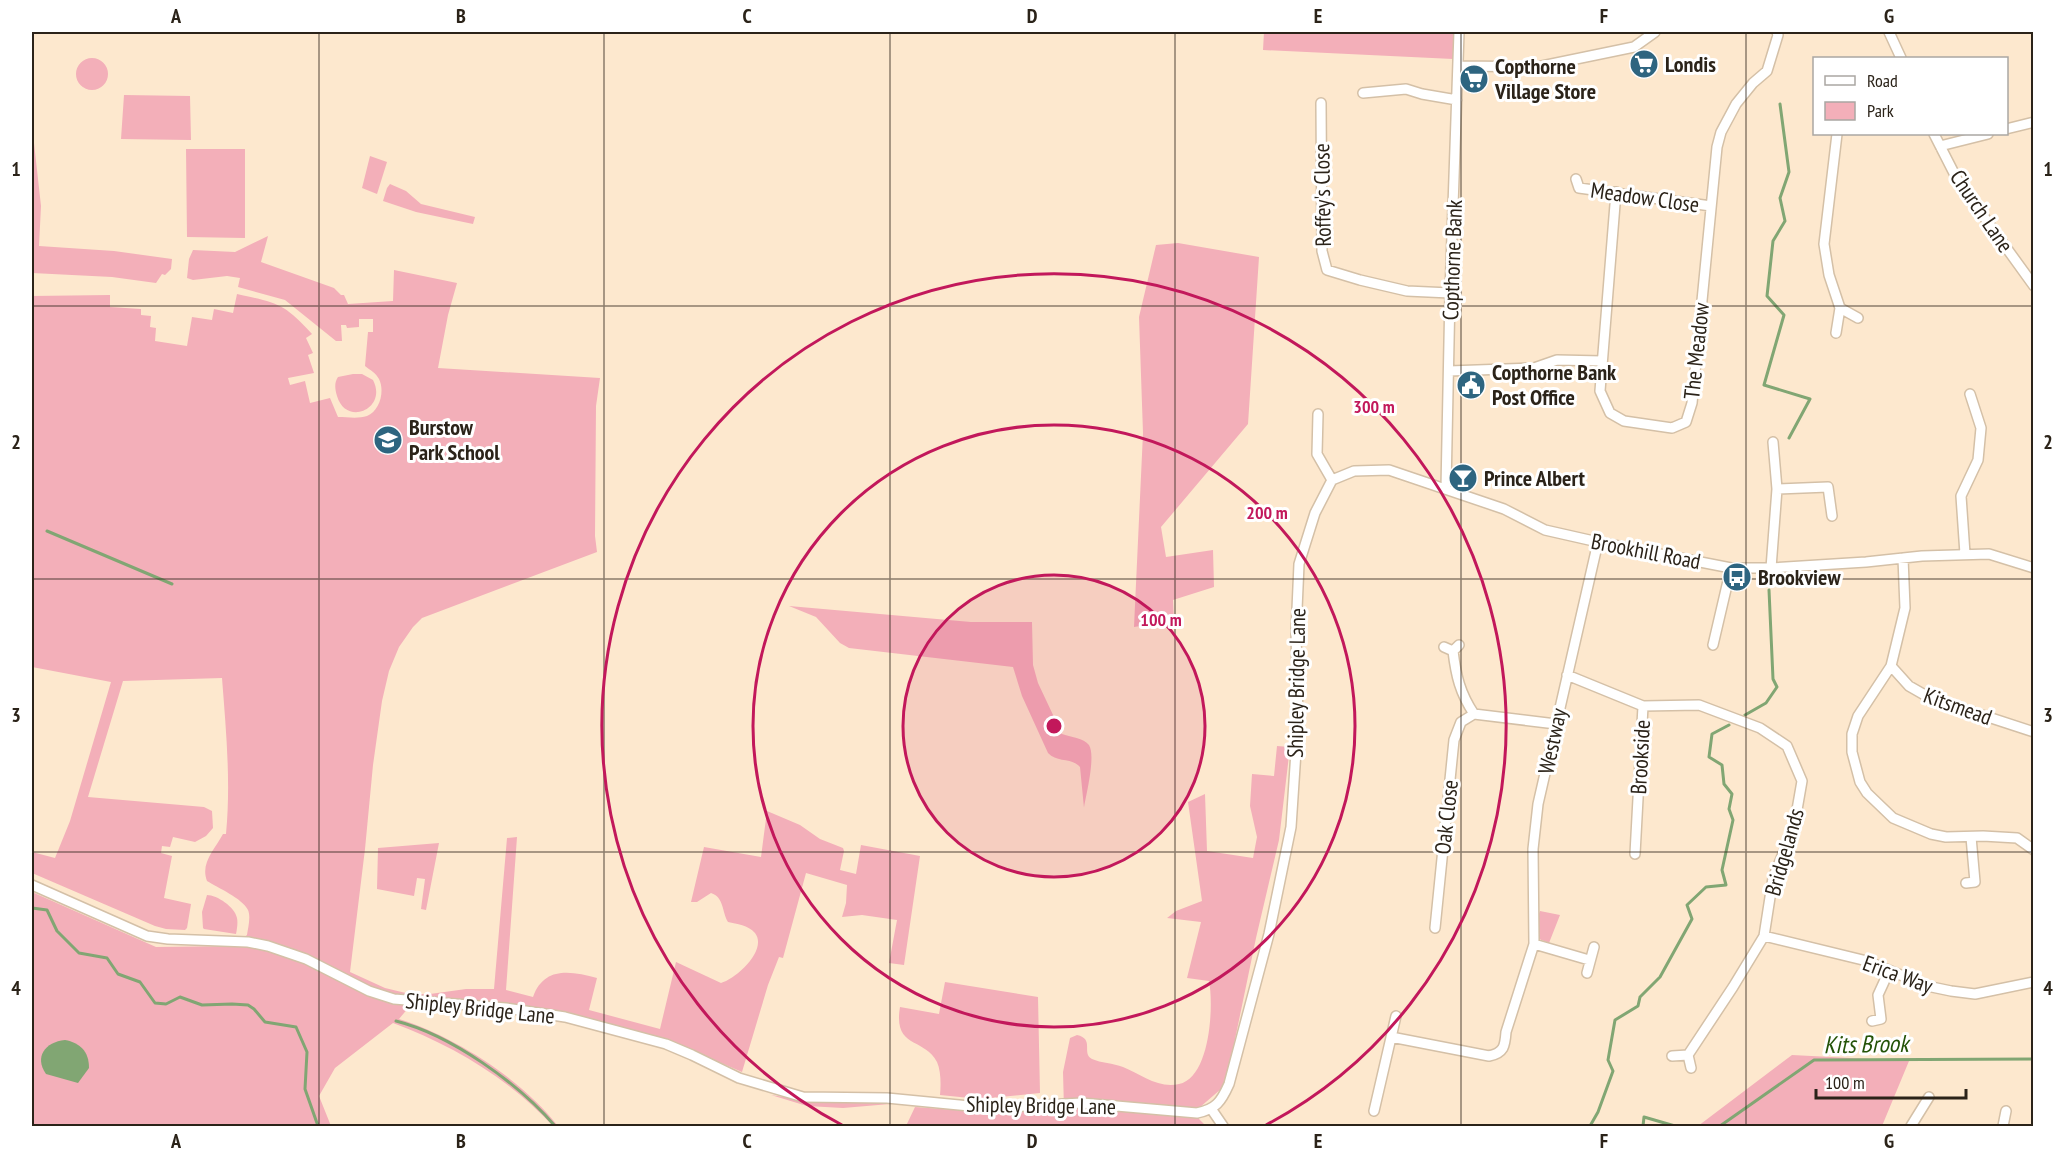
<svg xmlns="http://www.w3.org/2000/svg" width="2065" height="1158" font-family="'PT Sans Narrow',sans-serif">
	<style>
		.green { fill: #f3afb9 }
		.water { fill: #81a673 }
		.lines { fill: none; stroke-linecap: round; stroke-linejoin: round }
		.stream { stroke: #81a673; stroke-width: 3 }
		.minor-casing { stroke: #d4c0a7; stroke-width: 12 }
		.minor { stroke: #fff; stroke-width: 9 }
		.grid { fill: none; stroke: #2b2319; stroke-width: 1.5; stroke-opacity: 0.55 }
		.ring { fill: none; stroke: #c2185b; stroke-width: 3 }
		.labels { text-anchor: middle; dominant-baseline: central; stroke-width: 6; stroke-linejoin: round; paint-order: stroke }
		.poi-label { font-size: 22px; font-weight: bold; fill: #2b2319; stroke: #fff; text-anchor: start }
		.street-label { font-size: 22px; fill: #2b2319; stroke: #fff }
		.water-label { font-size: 24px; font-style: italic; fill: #245308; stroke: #fff }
		.centre { fill: #c2185b; stroke: #fff; stroke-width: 3 }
		.ring-label { font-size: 18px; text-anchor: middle; font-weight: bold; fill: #c2185b; stroke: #fff; stroke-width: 6; stroke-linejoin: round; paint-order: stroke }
		.neatline { fill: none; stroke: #2b2319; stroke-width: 2 }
		.grid-label { font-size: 20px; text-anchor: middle; font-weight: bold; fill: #2b2319 }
	</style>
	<rect width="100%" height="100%" fill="#fde8ce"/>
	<path class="green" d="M1264,32H1453V59L1263,50Z
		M76 74a16 16 0 1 1 32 0a16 16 0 1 1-32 0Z
		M124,95L190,96L191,140L121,139Z
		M32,125L41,206L39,246L114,251L172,259L171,269L165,275L162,274L156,283L112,277L32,273Z
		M186,149H245V238L187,237Z
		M370,156L387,162L377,194L362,188Z
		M390,184L406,191L421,204L475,217L473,224L416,212L383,201L387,188Z
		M268,236L261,262L334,288L341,295H344L348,304L393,301L394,270L457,283L448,315L438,368L600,378L596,406L595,536L597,552L422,618L413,627L399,647L389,671L382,701L373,765L365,849L350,972L385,988L410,994H430L466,989H494L507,838L517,837L506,990L533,997C544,966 571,971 597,978L589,1010L660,1029L676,962L721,983C736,979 768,950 755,933C748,925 737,924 728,922C722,912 724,897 711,893L697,902H691L704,847L761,857L767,811L800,825L820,839L843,848L844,851L840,870L856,874L861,845L920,856L904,965L889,963L897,920L862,915L842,917L846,903L847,885L806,873L783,958L779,957L768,985L742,1072L684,1047L560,1013L421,1000V1007H409L399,1019C456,1037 521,1079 558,1126H553C510,1079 452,1045 393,1023L335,1068L319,1096L331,1126H32V892L156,947L233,946L247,935C248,928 251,917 248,910C242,898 218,888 207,881C200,863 215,849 223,834H226C231,782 226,730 222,678L123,681L88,797L204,807L212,811L213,828L206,836L195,842L173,837L170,847L162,846L161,853L172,856L164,898L191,904L187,928L185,930L166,929L155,926L32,873V852L55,858L70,821L111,682L32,667V296L110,295V307L141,309V315L151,316L150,327L156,328L155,341L187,346L192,317L212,320L214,309L233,313L237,294C277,303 284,303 312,334L306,338L313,353L308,355L314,373L288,378L290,385L305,381L310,403L330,398L338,417C347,417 358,419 367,416C380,411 385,391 379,379C376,373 370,370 365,366L368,332H373V319H359V327L347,328L346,325H341L342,341H336L285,300L238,287L240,278L227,276L193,280L187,278L189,259L193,250L235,252Z
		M1178,243L1259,257L1248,424L1161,527L1166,557L1213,550L1214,587L1173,600L1174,621L1134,627L1143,433L1139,317L1156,245Z
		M353,374H362L373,380C388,409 346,427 337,396C335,389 334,383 338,377Z
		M789,606L971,622H1032L1033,665L1038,683L1062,734C1070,737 1084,738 1089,745C1096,756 1086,795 1084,808L1080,767C1071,757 1057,763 1048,753L1022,696L1013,667L849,648L840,643L816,617Z
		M1277,746L1290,747L1279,840L1256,938L1227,1078L1221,1089L1199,1108V1119L1206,1126H906L915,1107L982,1112L1064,1109L1063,1072L1070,1038L1077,1035C1095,1039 1081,1053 1092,1059C1101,1063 1113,1063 1123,1067C1140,1074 1159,1089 1179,1084C1210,1078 1214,1006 1209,981L1187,978L1201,922L1167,918L1176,911L1202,901L1188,802L1205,794L1207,851L1253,858L1257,837L1250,806L1252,774L1274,776Z
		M439,843L426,910L421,909L425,879L417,878L414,896L377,889L378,848Z
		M207,895C217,895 235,907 237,918C238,923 237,929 236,934L204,929L203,928L202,912Z
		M1540,911L1560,915L1549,943L1539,939L1537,919Z
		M945,982L1038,997L1040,1093L980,1099L940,1095C941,1085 941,1071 937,1062C924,1037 893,1049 900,1007L939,1014Z
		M1792,1055L1909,1061L1882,1126H1698Z
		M771,1095L817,1102L873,1100L890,1104L843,1108L807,1106Z"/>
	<path class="water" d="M65,1040C80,1043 89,1051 89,1068L78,1083L46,1074C34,1057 45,1042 65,1040Z"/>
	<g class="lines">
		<path class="stream" d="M1780,104L1789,172L1780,198L1785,221L1773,241L1767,296L1784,315L1764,385L1810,399L1789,438
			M47,531L172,584
			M1745,715L1766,703L1777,687L1773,679L1769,590
			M32,908L47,910L57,931L79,953L107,958L118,974L140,982L155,1003L166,1004L180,997L202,1005L232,1004L248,1005L254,1009L265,1022L296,1027L307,1052L305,1089L318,1126
			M396,1021C451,1035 518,1083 555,1126
			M1590,1126L1598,1112L1613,1071L1608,1060L1615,1020L1638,1006L1640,997L1660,977L1692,919L1687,905L1706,887L1726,885L1722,870L1733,820L1729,809L1732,794L1724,784L1722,765L1709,757L1712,734L1729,725
			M1643,1126L1644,1117L1675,1126
			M1720,1126L1814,1060L2034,1059"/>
		<g class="minor-casing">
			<path id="minor" d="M1889,32L1901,58
				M1459,66L1537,67L1634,47L1655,32
				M1363,93L1406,89L1422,94L1457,100
				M1321,103L1322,251L1327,270L1360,280L1407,291L1450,293
				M2006,129L2034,122
				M1934,134L1958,181L2034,286
				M1940,146L1988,134
				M1576,179L1579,188L1711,206
				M1616,192L1600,391L1610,413L1624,421L1672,428L1686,422L1692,403L1717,147L1721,132L1736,104L1753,83L1767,71L1778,35L1777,32
				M1840,308L1858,318
				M1836,333L1840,308L1829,275L1824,244L1837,134
				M1449,371L1534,368L1557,360L1602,361
				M1318,414L1317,454L1332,480
				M1773,442L1777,489
				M1446,488L1450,293L1459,32
				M1965,554L1961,496L1978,460L1981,428L1970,394
				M1903,558L1905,608L1891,666L1858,716L1852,734V752L1860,782L1867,793L1893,818L1931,834L1946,837L1983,836L2017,838L2034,850
				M1771,568L1777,489L1828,487L1832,516
				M1713,645L1731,568
				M1444,647L1453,651L1459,645
				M1453,651C1456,676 1460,693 1474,714
				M1891,666L1909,686L1930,698L2034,732
				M1567,675L1643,706L1635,854
				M1643,706L1699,705L1760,728L1787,746L1802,781L1794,827L1773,878L1764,936L1733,987L1688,1055
				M1966,883L1975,882L1971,837
				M32,885L147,936L168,939L248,942L268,946L306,959L369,991L394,999L506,1008L565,1017L666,1044L692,1055L739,1078L803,1097L887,1098L990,1108L1082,1103L1197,1113C1216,1109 1221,1102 1229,1084L1269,934L1291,827L1298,721L1296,632L1299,564L1315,513L1332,480L1354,471L1389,470L1504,509L1545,530L1598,542L1731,568H1771L1866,562L1922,556L1989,554L2034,568
				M1435,928L1454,740L1461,722L1474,714L1556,724
				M1764,936L1867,961L1927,986L1951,991L1975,994L2034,982
				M1534,944L1589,960
				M1587,973L1594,947
				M1872,1021L1881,1019L1878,995L1889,971
				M1391,1037L1489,1056C1504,1053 1505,1046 1506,1032L1534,944L1533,849L1538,804L1598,542
				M1672,1056L1688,1055L1691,1068
				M1212,1110L1223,1126
				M1374,1111L1396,1016
				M1911,1126L1929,1097
				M2003,1126L2006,1111"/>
		</g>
		<use href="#minor" class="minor"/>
	</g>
	<path class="grid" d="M319,32V1126M604,32V1126M890,32V1126M1175,32V1126M1461,32V1126M1746,32V1126M32,306H2034M32,579H2034M32,852H2034"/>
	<circle cx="1054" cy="726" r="151" fill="#c2185b" fill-opacity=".12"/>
	<g class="ring">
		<circle cx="1054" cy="726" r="151"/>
		<circle cx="1054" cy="726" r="301"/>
		<path d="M842 1125A452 452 0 1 1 1266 1125"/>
	</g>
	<defs>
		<g id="supermarket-disc" transform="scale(1.5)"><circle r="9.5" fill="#2e6580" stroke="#fff"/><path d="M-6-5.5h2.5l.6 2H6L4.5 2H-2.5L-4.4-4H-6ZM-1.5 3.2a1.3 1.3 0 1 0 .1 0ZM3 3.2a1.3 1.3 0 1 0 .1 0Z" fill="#fff"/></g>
		<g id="civic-disc" transform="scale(1.5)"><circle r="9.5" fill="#2e6580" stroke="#fff"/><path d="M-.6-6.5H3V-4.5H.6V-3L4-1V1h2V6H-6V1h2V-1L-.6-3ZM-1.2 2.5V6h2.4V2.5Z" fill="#fff"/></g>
		<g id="school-disc" transform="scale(1.5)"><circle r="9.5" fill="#2e6580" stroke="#fff"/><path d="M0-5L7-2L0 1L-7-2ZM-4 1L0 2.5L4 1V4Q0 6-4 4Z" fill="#fff"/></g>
		<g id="bar-disc" transform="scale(1.5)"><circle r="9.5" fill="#2e6580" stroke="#fff"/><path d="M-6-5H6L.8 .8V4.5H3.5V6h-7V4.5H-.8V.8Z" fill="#fff"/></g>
		<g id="bus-disc" transform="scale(1.5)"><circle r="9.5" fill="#2e6580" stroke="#fff"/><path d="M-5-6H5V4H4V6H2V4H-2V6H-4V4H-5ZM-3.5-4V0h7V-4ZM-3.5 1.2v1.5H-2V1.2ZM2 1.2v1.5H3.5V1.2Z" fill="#fff"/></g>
	</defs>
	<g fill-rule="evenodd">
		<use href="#supermarket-disc" x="1644" y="64"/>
		<use href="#supermarket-disc" x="1474" y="79"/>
		<use href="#civic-disc" x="1471" y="385"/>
		<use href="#school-disc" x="388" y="440"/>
		<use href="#bar-disc" x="1463" y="478"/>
		<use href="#bus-disc" x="1737" y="577"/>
	</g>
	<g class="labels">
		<g class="poi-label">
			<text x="1665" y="64">Londis</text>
			<text x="1495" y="66">Copthorne<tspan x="1495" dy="25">Village Store</tspan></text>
			<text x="1492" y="372">Copthorne Bank<tspan x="1492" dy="25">Post Office</tspan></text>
			<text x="409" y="427">Burstow<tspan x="409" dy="25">Park School</tspan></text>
			<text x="1484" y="478">Prince Albert</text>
			<text x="1758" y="577">Brookview</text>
		</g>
		<g class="street-label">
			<text transform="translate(1322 195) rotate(-91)">Roffey's Close</text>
			<text transform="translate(1645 197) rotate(8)">Meadow Close</text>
			<text transform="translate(1982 211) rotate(56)">Church Lane</text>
			<text transform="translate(1452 260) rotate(-88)">Copthorne Bank</text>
			<text transform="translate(1696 351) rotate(-84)">The Meadow</text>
			<text transform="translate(1646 551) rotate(11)">Brookhill Road</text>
			<text transform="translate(1296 683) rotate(-89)">Shipley Bridge Lane</text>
			<text transform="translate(1958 706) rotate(20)">Kitsmead</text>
			<text transform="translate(1552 741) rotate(-78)">Westway</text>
			<text transform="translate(1640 757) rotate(-87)">Brookside</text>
			<text transform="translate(1446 817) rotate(-84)">Oak Close</text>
			<text transform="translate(1784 852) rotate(-74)">Bridgelands</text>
			<text transform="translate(1898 974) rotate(20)">Erica Way</text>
			<text transform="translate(480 1008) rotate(6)">Shipley Bridge Lane</text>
			<text transform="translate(1041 1105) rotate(1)">Shipley Bridge Lane</text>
		</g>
		<g class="water-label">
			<text transform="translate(1866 1044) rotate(-1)">Kits Brook</text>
		</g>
	</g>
	<circle cx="1054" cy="726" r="9" class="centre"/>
	<g class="ring-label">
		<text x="1374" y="413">300 m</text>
		<text x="1267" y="519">200 m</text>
		<text x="1161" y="626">100 m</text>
	</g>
	<rect width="2065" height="1158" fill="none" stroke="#ffffff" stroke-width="66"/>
	<rect x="1813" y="57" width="195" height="78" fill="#ffffff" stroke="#aaa7a3" stroke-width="1.5"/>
	<rect x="1825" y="76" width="30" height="9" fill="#ffffff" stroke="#aaa7a3" stroke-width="1.5"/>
	<text x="1867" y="87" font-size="18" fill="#2b2319">Road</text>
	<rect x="1825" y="102" width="30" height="18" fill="#f3afb9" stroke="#aaa7a3" stroke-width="1.5"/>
	<text x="1867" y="117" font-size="18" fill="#2b2319">Park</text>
	<path d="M1816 1089v9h150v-9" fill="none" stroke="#2b2319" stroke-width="3"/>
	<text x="1825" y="1089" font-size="18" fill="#2b2319" stroke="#ffffff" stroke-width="4.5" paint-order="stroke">100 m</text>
	<rect x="33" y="33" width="1999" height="1092" class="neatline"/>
	<g class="grid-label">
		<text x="176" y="23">A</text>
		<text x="461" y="23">B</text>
		<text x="747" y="23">C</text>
		<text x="1032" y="23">D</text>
		<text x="1318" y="23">E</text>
		<text x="1604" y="23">F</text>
		<text x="1889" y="23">G</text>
		<text x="16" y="176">1</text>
		<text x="2048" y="176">1</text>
		<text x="16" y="449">2</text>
		<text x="2048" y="449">2</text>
		<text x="16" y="722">3</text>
		<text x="2048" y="722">3</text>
		<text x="16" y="995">4</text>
		<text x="2048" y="995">4</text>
		<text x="176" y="1148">A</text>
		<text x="461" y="1148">B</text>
		<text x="747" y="1148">C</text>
		<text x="1032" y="1148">D</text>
		<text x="1318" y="1148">E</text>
		<text x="1604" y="1148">F</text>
		<text x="1889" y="1148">G</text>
	</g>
</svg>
